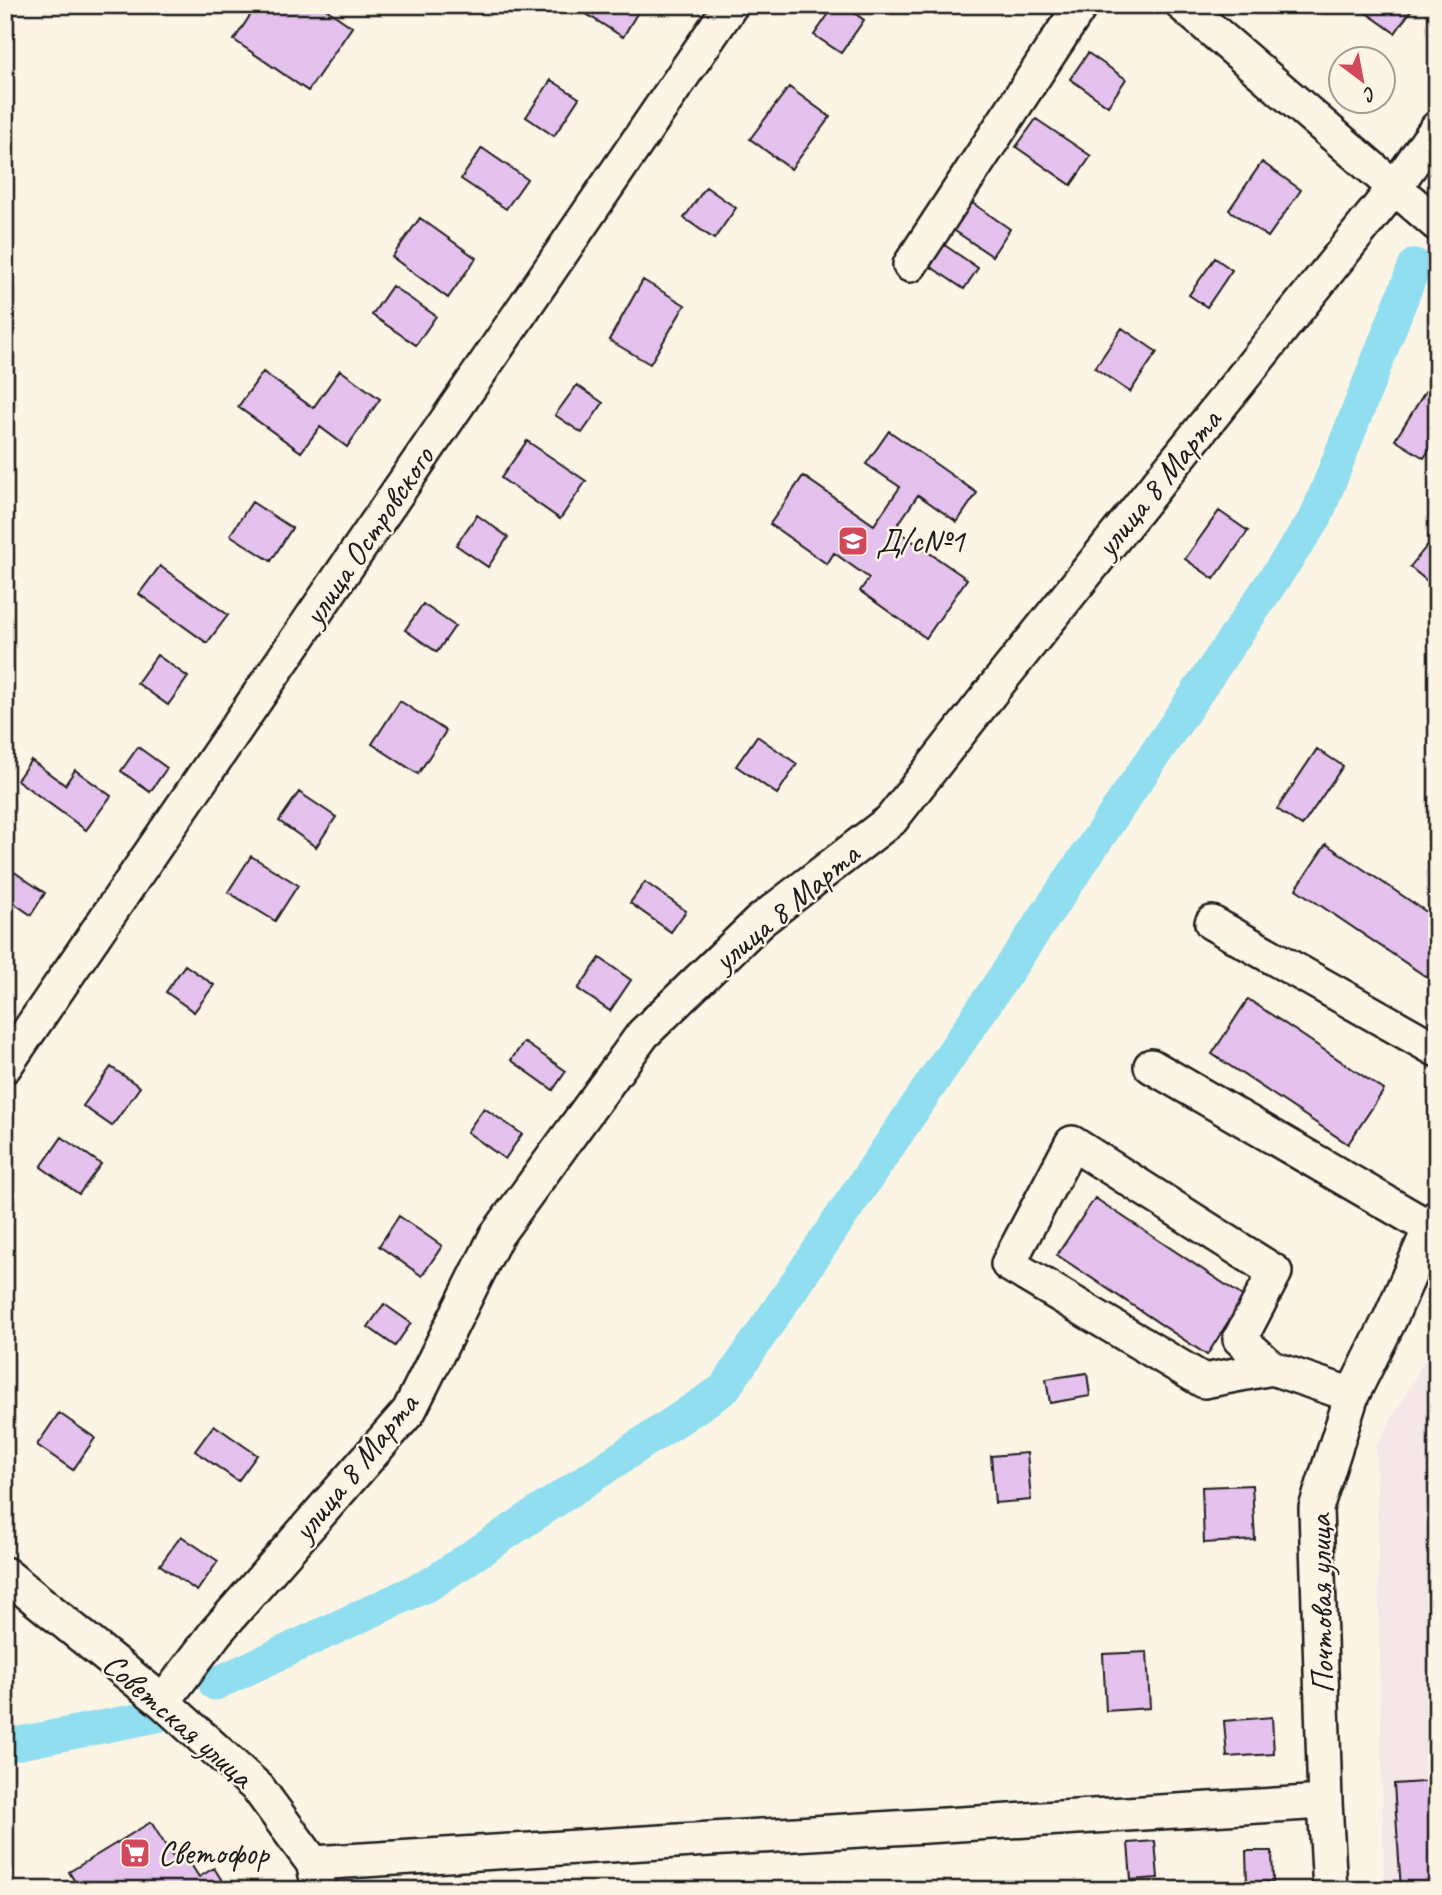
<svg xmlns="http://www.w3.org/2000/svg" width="1442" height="1895" font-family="Caveat,sans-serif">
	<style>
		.built { fill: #f5e6e8 }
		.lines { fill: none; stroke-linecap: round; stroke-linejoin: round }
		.canal { stroke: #90deef; stroke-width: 33 }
		.building { fill: #e5c2ee; stroke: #1c1c1c; stroke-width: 2 }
		.minor-casing { stroke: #1c1c1c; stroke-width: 38 }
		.minor { stroke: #fcf5e5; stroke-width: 33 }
		.labels { text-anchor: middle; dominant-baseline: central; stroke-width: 5; stroke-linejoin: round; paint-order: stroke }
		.street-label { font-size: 33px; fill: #1c1c1c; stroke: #fcf5e5 }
		.poi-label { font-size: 33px; fill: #1c1c1c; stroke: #fcf5e5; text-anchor: start }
	</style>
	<rect width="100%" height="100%" fill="#fcf5e5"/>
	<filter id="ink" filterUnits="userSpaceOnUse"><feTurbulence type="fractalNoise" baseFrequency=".0143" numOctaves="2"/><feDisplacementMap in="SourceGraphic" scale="14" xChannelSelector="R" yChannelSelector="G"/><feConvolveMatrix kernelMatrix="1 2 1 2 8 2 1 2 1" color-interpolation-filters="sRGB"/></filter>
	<g filter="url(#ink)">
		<path class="built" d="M1437,1339V1890H1384L1376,1447Z"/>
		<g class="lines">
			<path class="canal" d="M215,1684L430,1584L724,1389L1316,517L1415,265
				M5,1746L157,1716"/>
		</g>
		<path class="building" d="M257,5H320L352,27L308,91L234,40Z
			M572,5H642L623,37Z
			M835,5H843L864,20L841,53L814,35Z
			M1364,5H1415L1395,33L1361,9Z
			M1088,53L1126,79L1108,106L1070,79Z
			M551,80L579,98L554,136L526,117Z
			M789,87L830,117L791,169L750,139Z
			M1036,119L1091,156L1071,185L1016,147Z
			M482,148L527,179L506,209L461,179Z
			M1262,162L1301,190L1268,237L1229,210Z
			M706,187L736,208L714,239L684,218Z
			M971,202L1010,229L992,256L952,229Z
			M420,218L476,258L448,298L392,257Z
			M943,244L978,268L964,289L928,265Z
			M1215,258L1232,270L1207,307L1189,295Z
			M643,280L685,305L650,364L609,340Z
			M392,286L436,316L416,345L372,315Z
			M1122,328L1157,352L1130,392L1095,368Z
			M340,370L380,399L347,447L320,427L301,452L238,407L263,372L313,408Z
			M1437,373V438L1424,458L1395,440Z
			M577,385L603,403L582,433L555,415Z
			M889,431L977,493L957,522L918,495L895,529L967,579L926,638L860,591L869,578L834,553L827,564L770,524L803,476L874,525L900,487L866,464Z
			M527,441L586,481L560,519L501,478Z
			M252,502L292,528L271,561L230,535Z
			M1219,511L1248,531L1214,579L1185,559Z
			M477,515L508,537L488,567L456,545Z
			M1437,533V589L1410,567Z
			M160,566L228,615L207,643L139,594Z
			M423,604L455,626L437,652L405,630Z
			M157,655L188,677L168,705L137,683Z
			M400,701L446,731L418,774L372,744Z
			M757,736L797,764L777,794L736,766Z
			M138,747L167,768L150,792L121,771Z
			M1317,749L1343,766L1302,826L1277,809Z
			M31,760L65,785L75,770L111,796L86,830L17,780Z
			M299,792L336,817L316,847L279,821Z
			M1326,844L1437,919V984L1296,889Z
			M251,856L298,885L275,921L228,892Z
			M7,867L45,893L31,915L5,897V869Z
			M645,882L686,911L671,932L630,903Z
			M600,958L631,980L610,1011L578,989Z
			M185,965L214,985L194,1012L166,992Z
			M1248,999L1384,1090L1348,1144L1212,1054Z
			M524,1042L566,1071L553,1090L511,1060Z
			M111,1067L140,1087L112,1126L83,1106Z
			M484,1108L522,1134L505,1159L467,1132Z
			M62,1137L101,1164L79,1194L41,1167Z
			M1095,1198L1244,1297L1207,1355L1057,1255Z
			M399,1216L442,1246L422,1276L379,1246Z
			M384,1304L411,1323L395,1346L368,1327Z
			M1087,1373L1090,1396L1050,1403L1046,1379Z
			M59,1413L95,1438L73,1470L37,1445Z
			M214,1425L257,1455L238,1481L195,1451Z
			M1027,1453L1031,1500L995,1503L991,1456Z
			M1252,1485L1255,1540L1204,1543L1202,1487Z
			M181,1536L218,1561L197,1591L160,1565Z
			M1147,1652L1150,1708L1106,1711L1103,1654Z
			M1272,1717L1274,1754L1227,1757L1224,1721Z
			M1437,1781V1890H1401L1394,1784Z
			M151,1822L172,1856L182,1850L199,1877L214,1868L228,1890H80L69,1872Z
			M1155,1841L1158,1878L1131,1880L1128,1843Z
			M1246,1851H1272L1273,1882L1247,1883Z"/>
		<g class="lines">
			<g class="minor-casing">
				<path id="minor" d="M1183,5L1437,224
					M910,265L1081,5
					M1212,923L1437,1050
					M5,1066L731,5
					M1151,1066L1430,1228
					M1272,1368L1240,1339L1275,1272L1072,1143L1008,1264L1204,1381L1272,1368L1352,1395
					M5,1574L163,1702L258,1788L313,1863L320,1890
					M163,1702L216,1632L409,1411L496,1236L643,1034L760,921L891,820L995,687L1395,187L1437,128
					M313,1863L1325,1802
					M1330,1890L1325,1802L1316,1508L1352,1395L1390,1319L1430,1228L1437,1217"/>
			</g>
			<use href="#minor" class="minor"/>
		</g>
	</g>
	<defs>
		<g id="school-square" transform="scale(1.575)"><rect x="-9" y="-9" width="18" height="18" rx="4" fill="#d1495b" stroke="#fcf5e5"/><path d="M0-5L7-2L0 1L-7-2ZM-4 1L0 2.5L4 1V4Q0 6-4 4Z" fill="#fff"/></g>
		<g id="supermarket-square" transform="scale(1.575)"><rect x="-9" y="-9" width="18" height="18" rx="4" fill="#d1495b" stroke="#fcf5e5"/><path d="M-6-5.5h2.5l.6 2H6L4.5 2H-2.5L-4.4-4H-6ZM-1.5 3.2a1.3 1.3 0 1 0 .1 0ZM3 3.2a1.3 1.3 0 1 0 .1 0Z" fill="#fff"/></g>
	</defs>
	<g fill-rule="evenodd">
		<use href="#school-square" x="853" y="541"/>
		<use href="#supermarket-square" x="135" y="1853"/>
	</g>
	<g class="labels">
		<g class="street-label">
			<text transform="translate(1158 483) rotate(-51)">улица 8 Марта</text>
			<text transform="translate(368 536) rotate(-56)">улица Островского</text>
			<text transform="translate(786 907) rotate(-40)">улица 8 Марта</text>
			<text transform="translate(355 1467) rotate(-51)">улица 8 Марта</text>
			<text transform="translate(1321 1604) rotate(-91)">Почтовая улица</text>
			<text transform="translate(178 1720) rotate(41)">Советская улица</text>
		</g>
		<g class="poi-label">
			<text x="876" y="541">Д/с№1</text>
			<text x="158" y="1853">Светофор</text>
		</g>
	</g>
	<rect width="1442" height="1895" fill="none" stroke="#fcf5e5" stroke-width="28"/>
	<rect x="14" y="14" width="1414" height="1867" fill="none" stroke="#1c1c1c" stroke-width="2.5" filter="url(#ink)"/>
	<g transform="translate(1362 80) rotate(148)"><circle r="33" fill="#fcf5e5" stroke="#a29e95" stroke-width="2"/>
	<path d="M0-5L12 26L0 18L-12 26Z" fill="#d1495b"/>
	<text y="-10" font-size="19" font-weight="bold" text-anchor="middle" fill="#1c1c1c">С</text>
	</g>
</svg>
